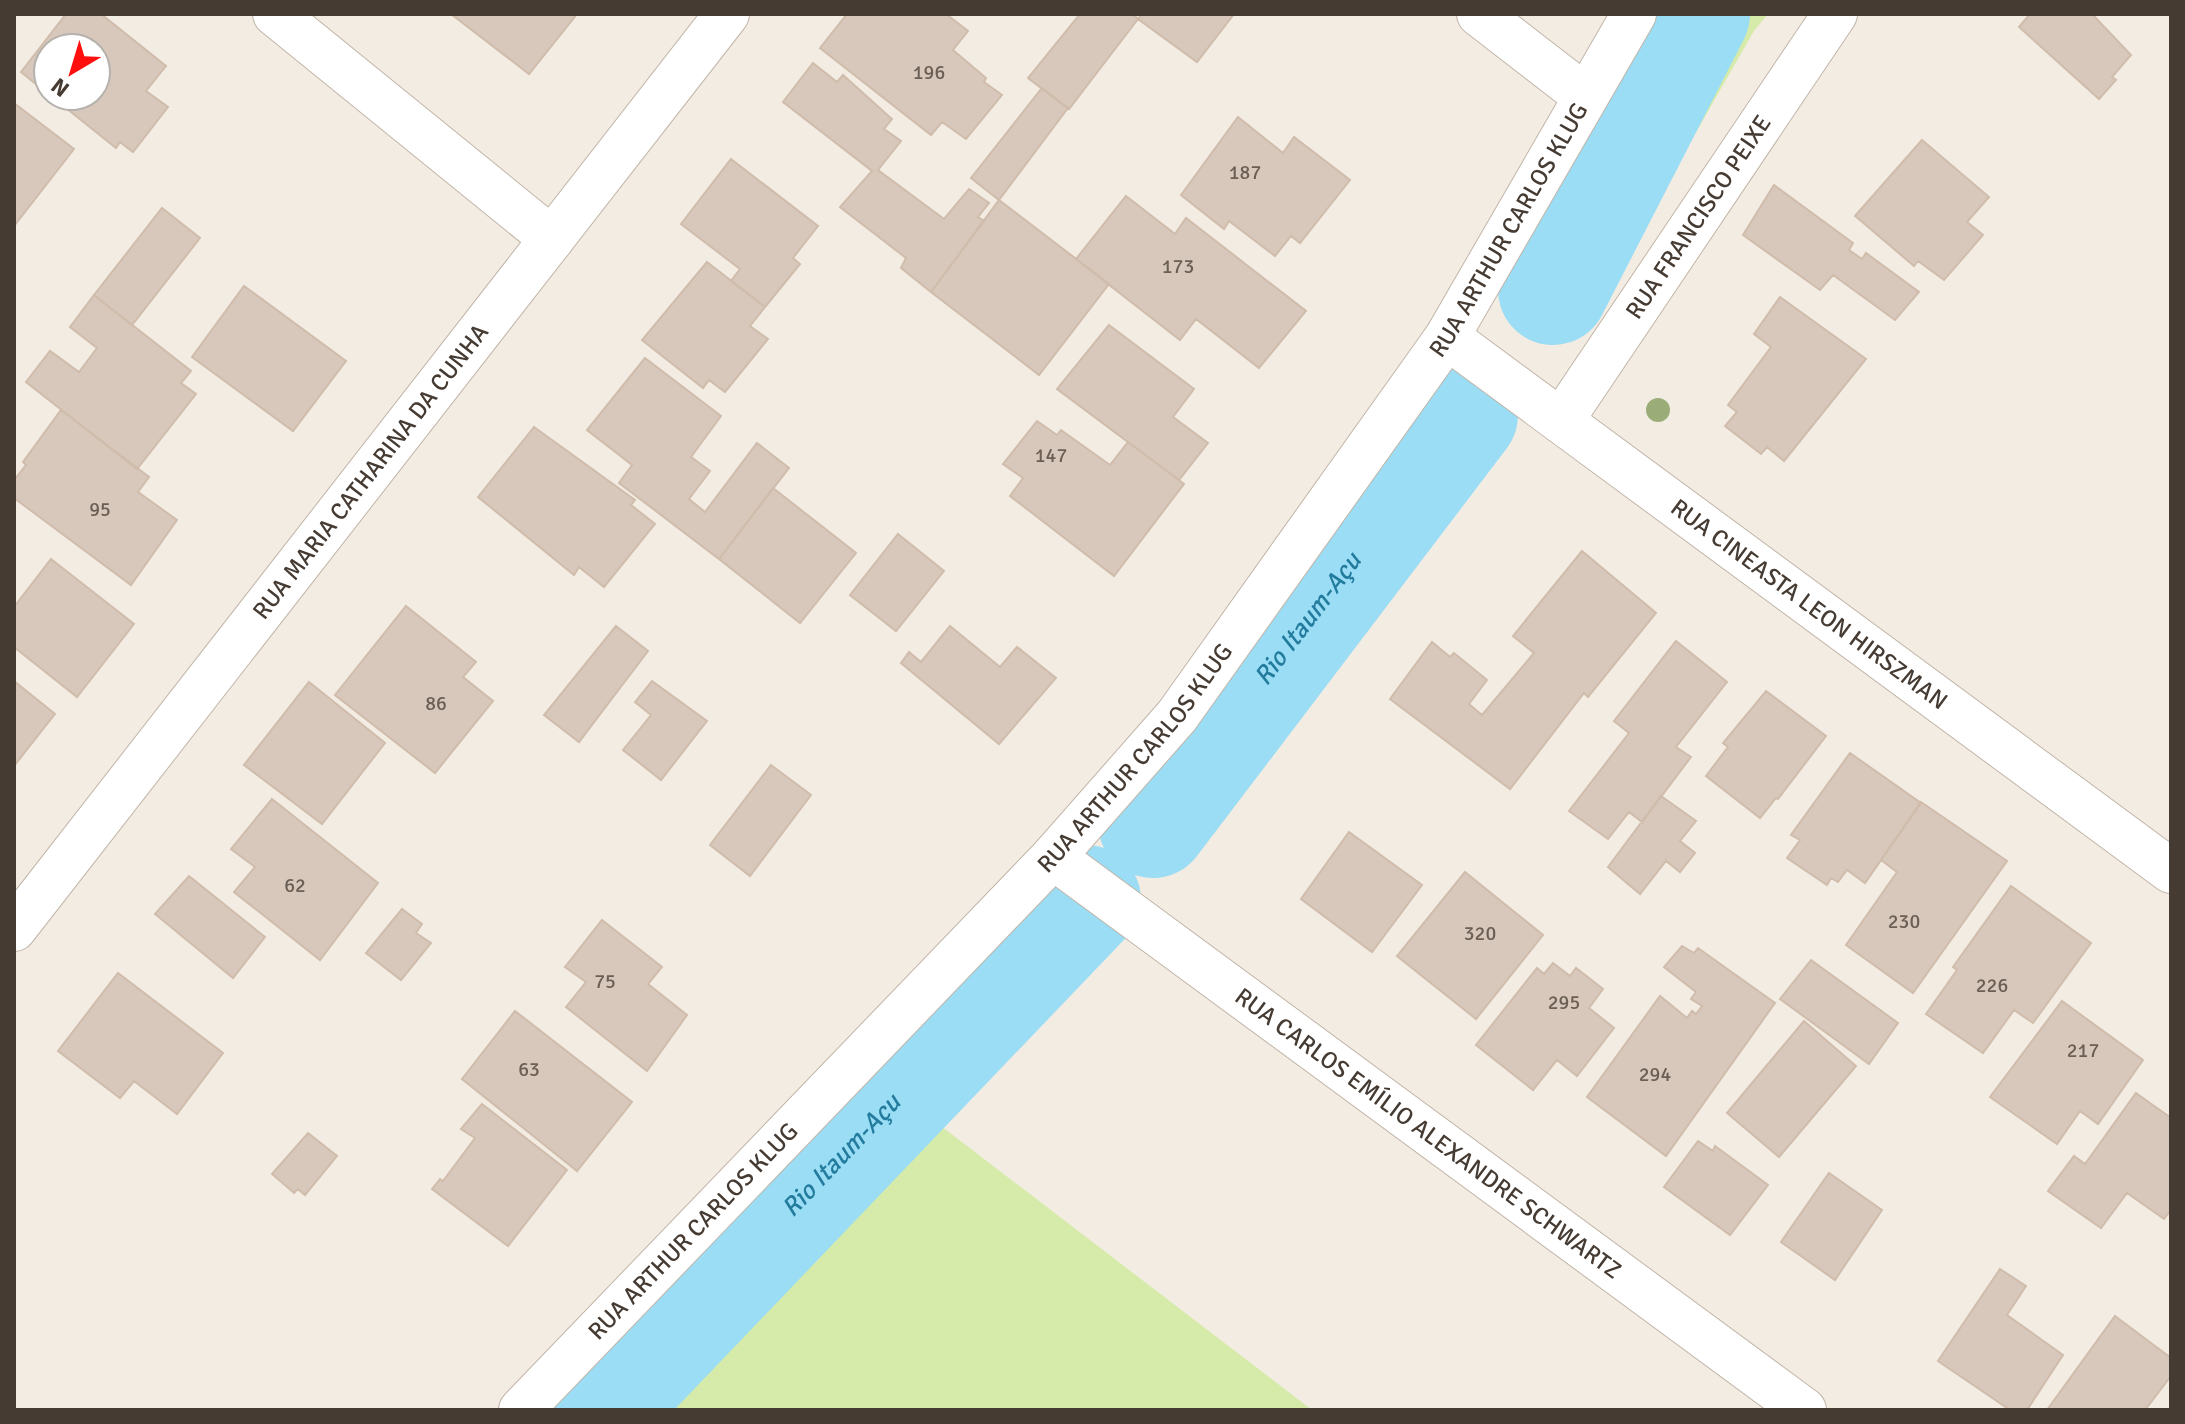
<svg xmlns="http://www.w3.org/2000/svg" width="2185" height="1424" font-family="Signika,sans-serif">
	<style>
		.green { fill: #d6eba9 }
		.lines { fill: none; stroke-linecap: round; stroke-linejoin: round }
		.river { stroke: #9addf5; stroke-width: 110 }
		.building { fill: #d8c8bb; stroke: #d0bcab; stroke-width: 2 }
		.minor-casing { stroke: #c2b5a8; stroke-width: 46 }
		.minor { stroke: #fff; stroke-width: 44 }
		.tree { fill: #9aad79 }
		.labels { text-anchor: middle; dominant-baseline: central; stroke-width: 7; stroke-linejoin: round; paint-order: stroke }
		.number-label { font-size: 20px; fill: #6a5e55 }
		.street-label { font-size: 24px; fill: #453b33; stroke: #fff }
		.water-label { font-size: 26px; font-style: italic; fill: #237c9e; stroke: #fff }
	</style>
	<rect width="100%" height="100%" fill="#f3ece3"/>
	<path class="green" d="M1692,14H1768L1754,31L1679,162L1630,130Z
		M881,1080L1312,1410H564Z"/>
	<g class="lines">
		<g class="river">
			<path d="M1553,290L1695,14"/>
			<path id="s1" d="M1153,823L1463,415"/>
			<path id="s2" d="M598,1410L1086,900"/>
		</g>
	</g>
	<path class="building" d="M66,14H101L166,66L146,91L168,107L133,152L120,142L116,148L51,96H96V48H48V94L21,72Z
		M451,14H577L529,74Z
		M847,14H946L968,31L953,50L986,78L984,82L1002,95L966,139L942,122L931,135L820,48Z
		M1080,14H1132L1138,19L1069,109L1028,78Z
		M1142,14H1234L1197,62L1138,19Z
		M2030,14H2092L2131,55L2112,77L2116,80L2099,99L2019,27Z
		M813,63L837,82L843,75L892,119L884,129L901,141L878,170L944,219L969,189L989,203L978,217L984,221L931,292L901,268L906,258L840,207L872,171L783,102Z
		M1042,88L1068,108L999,200L971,178Z
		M14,103L74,149L14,226Z
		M1238,117L1283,153L1294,137L1350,180L1300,243L1291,236L1275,256L1229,221L1224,229L1181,195Z
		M1922,140L1989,197L1967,222L1983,235L1944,280L1918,261L1914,266L1855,216Z
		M731,159L818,226L793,258L800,264L765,307L731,281L740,269L681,224Z
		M1774,185L1853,243L1849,250L1862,259L1866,253L1919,292L1895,320L1833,275L1820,290L1743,235Z
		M1126,196L1175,234L1186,218L1306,311L1259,368L1196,319L1180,340L1076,259Z
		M999,200L1109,284L1039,375L931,292Z
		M162,208L200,238L132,325L94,295Z
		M707,262L765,307L750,326L768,339L725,392L709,380L703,388L642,340Z
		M244,286L346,361L293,431L192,357Z
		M94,295L191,371L181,383L196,394L137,469L26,382L50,351L79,372L97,348L70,327Z
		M1780,297L1866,359L1784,461L1767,447L1761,454L1725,426L1737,412L1728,405L1771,347L1754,334Z
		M1109,325L1194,389L1173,417L1208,443L1179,480L1057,389Z
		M645,358L721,416L691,457L710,471L689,499L705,512L757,443L789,468L719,559L619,483L632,465L587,430Z
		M61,410L149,477L138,492L177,520L131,585L14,498V480L26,465L23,462Z
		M1037,421L1057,435L1061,430L1110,465L1128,442L1184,484L1114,576L1010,496L1023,478L1003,464Z
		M534,427L635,500L631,505L655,524L604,587L579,567L574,575L478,497Z
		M773,488L856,553L800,623L719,559Z
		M898,534L944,571L896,631L850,595Z
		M1582,551L1656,613L1588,697L1584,693L1510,789L1390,699L1432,642L1450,657L1454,653L1487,680L1469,704L1482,715L1534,653L1513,636Z
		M51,559L134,624L77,697L14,647V607Z
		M406,606L476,662L463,677L493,701L435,773L335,695Z
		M616,626L648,651L579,742L544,715Z
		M950,626L1000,667L1017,647L1056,678L999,744L901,663L909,652L921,662Z
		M1676,641L1727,682L1676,747L1691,757L1642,822L1629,812L1608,839L1569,811L1629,733L1614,721Z
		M14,681L55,714L14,766Z
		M652,681L707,721L661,780L623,750L651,715L635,702Z
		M309,682L385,743L322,824L244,765Z
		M1766,691L1826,736L1778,799L1776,798L1760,818L1706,776L1728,747L1723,743Z
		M1850,753L1921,803L1865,883L1847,870L1838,882L1831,878L1827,885L1787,858L1800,840L1791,835Z
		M771,765L811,795L750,876L710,845Z
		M1661,796L1696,821L1680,841L1695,853L1680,872L1666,861L1640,894L1608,867Z
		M272,799L378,883L320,960L234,892L255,867L231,849Z
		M1921,802L2007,861L1913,993L1846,945L1897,872L1881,860Z
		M1349,832L1422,885L1372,952L1301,899Z
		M1465,872L1543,935L1476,1019L1397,956Z
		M189,876L265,937L233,978L155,914Z
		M2011,886L2091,943L2033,1023L2014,1010L1983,1053L1926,1014L1957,970L1953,967Z
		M402,909L422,924L416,933L431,943L401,980L366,953Z
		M602,920L662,967L648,984L687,1015L647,1071L566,1007L586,982L565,967Z
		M1682,946L1694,953L1698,948L1775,1003L1666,1156L1587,1097L1660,996L1687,1018L1692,1011L1696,1014L1702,1006L1691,999L1696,992L1664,967Z
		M1811,960L1898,1023L1869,1064L1780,999Z
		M1553,963L1570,976L1576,968L1603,989L1589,1008L1614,1028L1577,1076L1557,1060L1533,1090L1476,1045L1537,968L1544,974Z
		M118,973L223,1053L177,1114L134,1081L120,1098L58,1051Z
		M2062,1001L2143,1060L2098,1124L2080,1111L2057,1144L1990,1097Z
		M515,1011L632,1102L577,1171L462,1079Z
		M1804,1021L1856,1066L1779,1157L1727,1113Z
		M2136,1093L2171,1118V1210L2164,1219L2127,1193L2101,1228L2048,1191L2074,1156L2085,1164Z
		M482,1104L567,1170L508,1246L432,1189L440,1179L443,1181L475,1138L461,1129Z
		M308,1133L337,1156L305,1195L298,1189L294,1193L272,1174Z
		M1698,1141L1713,1151L1715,1146L1768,1185L1730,1235L1664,1187Z
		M1829,1173L1882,1210L1835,1280L1781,1242Z
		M2000,1269L2026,1286L2007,1315L2063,1355L2027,1410H2010L1938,1361Z
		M2115,1316L2171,1358V1376L2145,1410H2047Z"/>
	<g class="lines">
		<g class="minor-casing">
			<g id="minor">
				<path d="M275,14L552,239"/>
				<path d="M1479,14L1585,96"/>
				<path id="s3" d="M1447,337L2171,871"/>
				<path id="s4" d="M1561,421L1835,14"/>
				<path id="s5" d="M1053,857L1804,1410"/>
				<path id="s6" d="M14,929L727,14"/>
				<path id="s7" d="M521,1410L1053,857L1177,716L1447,337L1634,14"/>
			</g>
		</g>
		<use href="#minor" class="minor"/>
	</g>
	<circle class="tree" cx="1658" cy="410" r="12"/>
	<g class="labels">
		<g class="number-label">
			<text x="929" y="72">196</text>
			<text x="1245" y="172">187</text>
			<text x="1178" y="266">173</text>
			<text x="1051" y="455">147</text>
			<text x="100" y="509">95</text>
			<text x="436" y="703">86</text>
			<text x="295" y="885">62</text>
			<text x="1904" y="921">230</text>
			<text x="1480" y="933">320</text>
			<text x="605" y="981">75</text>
			<text x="1992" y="985">226</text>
			<text x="1564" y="1002">295</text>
			<text x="2083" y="1050">217</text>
			<text x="529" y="1069">63</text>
			<text x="1655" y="1074">294</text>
		</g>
		<g class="street-label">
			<text stroke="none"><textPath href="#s4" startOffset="246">RUA FRANCISCO PEIXE</textPath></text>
			<text stroke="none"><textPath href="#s7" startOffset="1544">RUA ARTHUR CARLOS KLUG</textPath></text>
			<text stroke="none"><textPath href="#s6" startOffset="580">RUA MARIA CATHARINA DA CUNHA</textPath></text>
			<text stroke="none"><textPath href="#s3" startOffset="450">RUA CINEASTA LEON HIRSZMAN</textPath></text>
			<text stroke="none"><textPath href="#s7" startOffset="896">RUA ARTHUR CARLOS KLUG</textPath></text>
			<text stroke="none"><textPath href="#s5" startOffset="466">RUA CARLOS EMÍLIO ALEXANDRE SCHWARTZ</textPath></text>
			<text stroke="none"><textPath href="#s7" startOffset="248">RUA ARTHUR CARLOS KLUG</textPath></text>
		</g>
		<g class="water-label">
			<text stroke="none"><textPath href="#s1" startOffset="256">Rio Itaum-Açu</textPath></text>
			<text stroke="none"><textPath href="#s2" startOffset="352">Rio Itaum-Açu</textPath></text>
		</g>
	</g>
	<rect width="2185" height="1424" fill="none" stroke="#453b33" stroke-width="32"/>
	<g transform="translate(72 72) rotate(218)"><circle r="38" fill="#ffffff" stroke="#b5b1ad" stroke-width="2"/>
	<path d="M0-6L14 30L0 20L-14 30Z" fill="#ff100e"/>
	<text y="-12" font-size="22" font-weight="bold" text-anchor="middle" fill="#453b33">N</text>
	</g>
</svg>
